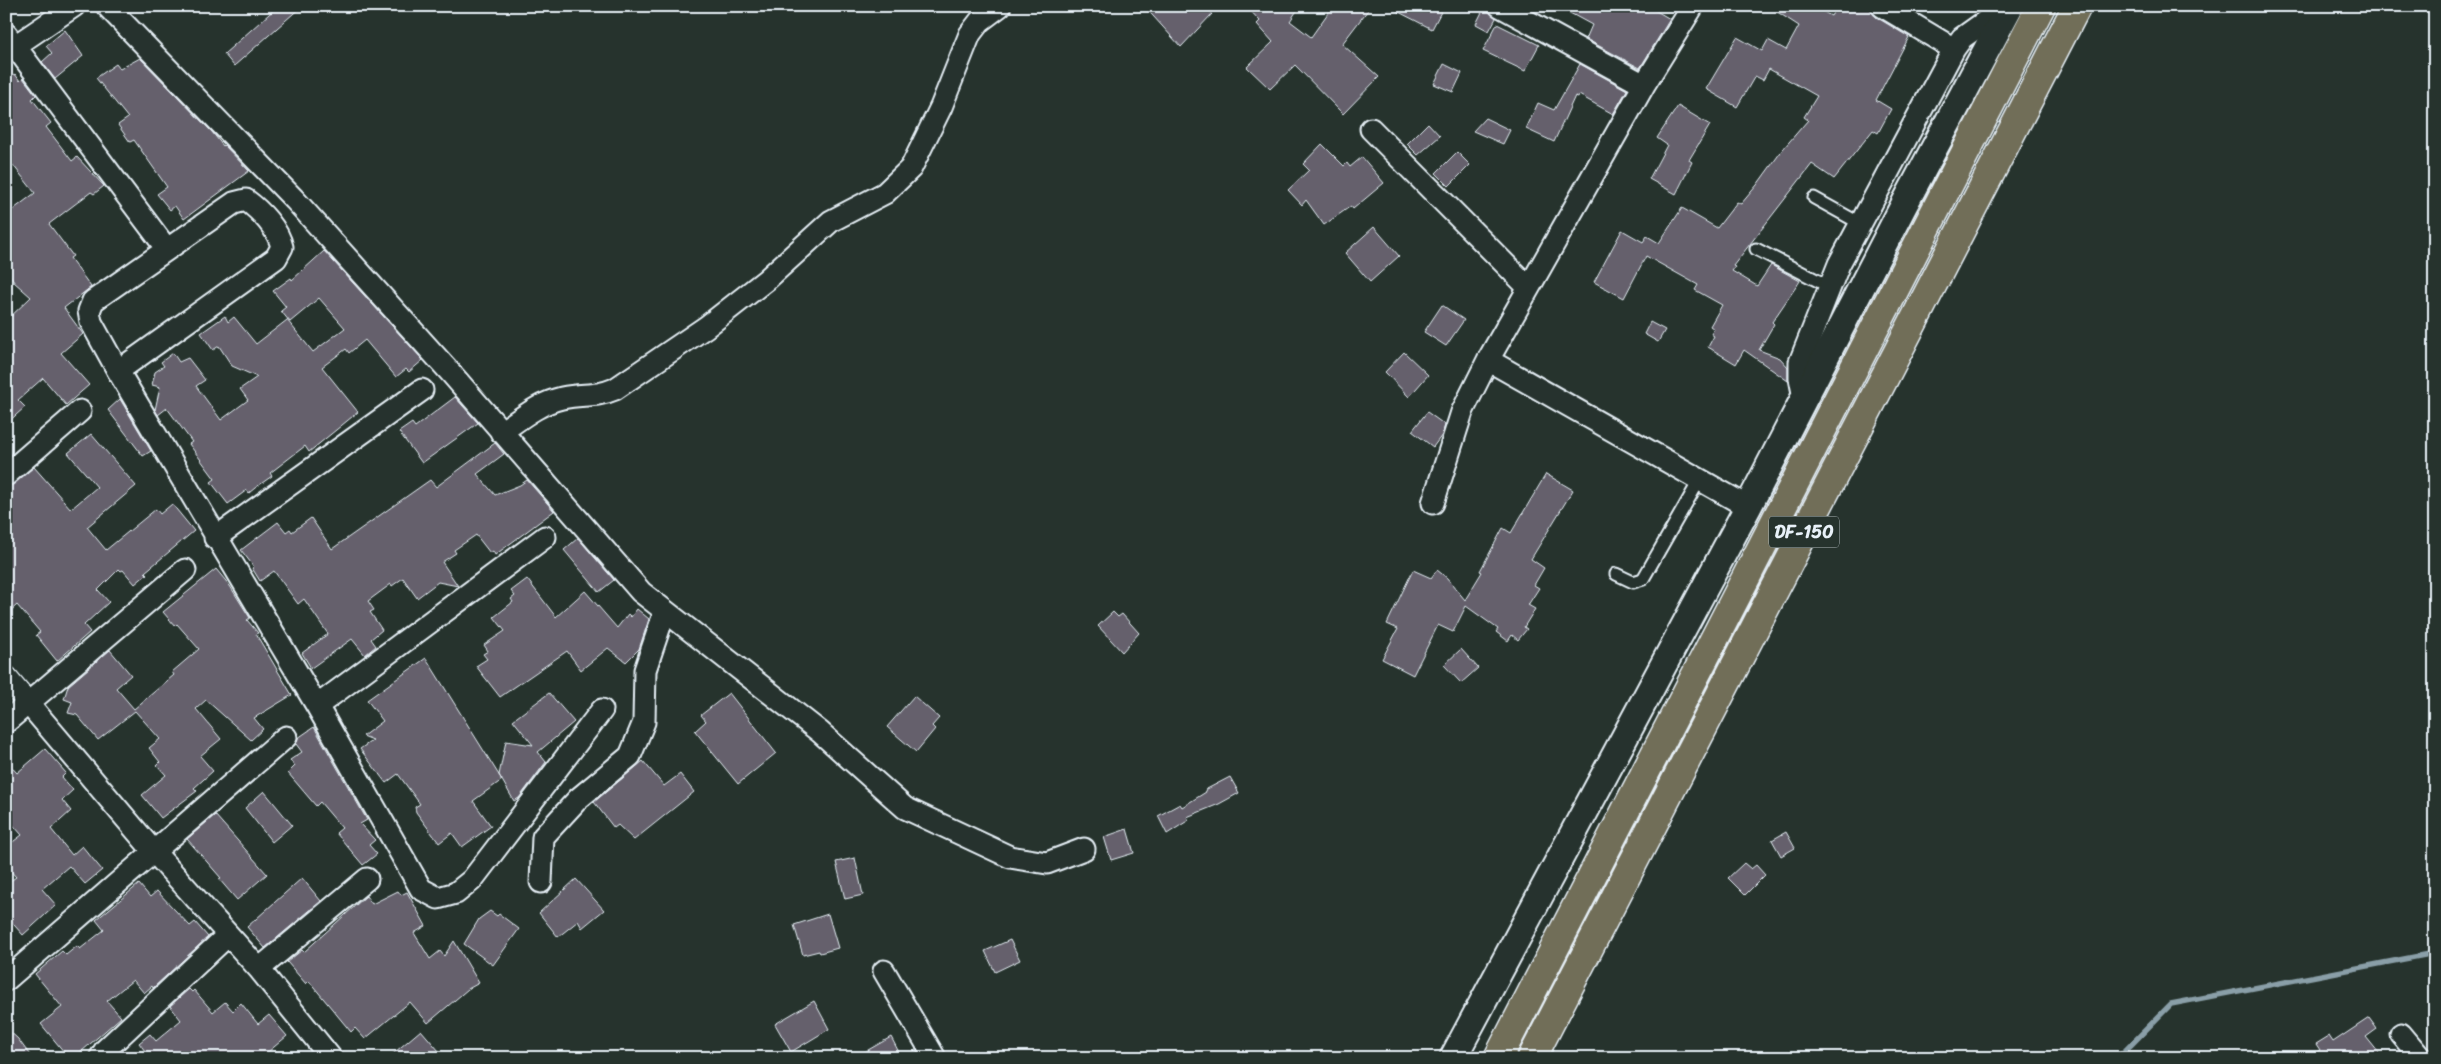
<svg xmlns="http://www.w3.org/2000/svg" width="2441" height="1064" font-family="Sriracha,sans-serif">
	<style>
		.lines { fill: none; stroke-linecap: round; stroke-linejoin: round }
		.stream { stroke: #8a9fa8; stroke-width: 5.5 }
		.building { fill: #65616c; stroke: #e8f1f8 }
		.service-casing { stroke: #e8f1f8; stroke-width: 15 }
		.minor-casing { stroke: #e8f1f8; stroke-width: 25 }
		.tertiary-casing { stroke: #e8f1f8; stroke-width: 30 }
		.primary-casing { stroke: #e8f1f8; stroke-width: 31 }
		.service { stroke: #26332d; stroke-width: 11 }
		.minor { stroke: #26332d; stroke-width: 21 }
		.tertiary { stroke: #26332d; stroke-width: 26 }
		.primary { stroke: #716e59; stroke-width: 28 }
		.labels { text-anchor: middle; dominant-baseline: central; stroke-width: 4; stroke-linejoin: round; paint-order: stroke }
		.shield { fill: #26332d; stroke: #aeb8bb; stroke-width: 1 }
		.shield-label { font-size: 18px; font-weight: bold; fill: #e8f1f8 }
	</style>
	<rect width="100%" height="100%" fill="#26332d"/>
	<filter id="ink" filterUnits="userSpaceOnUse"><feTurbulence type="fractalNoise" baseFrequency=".02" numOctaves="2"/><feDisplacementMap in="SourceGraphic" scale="10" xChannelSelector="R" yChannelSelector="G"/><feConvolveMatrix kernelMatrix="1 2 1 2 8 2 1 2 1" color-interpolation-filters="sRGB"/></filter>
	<g filter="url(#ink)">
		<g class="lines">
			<path class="stream" d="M2118,1058L2171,1004L2435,953"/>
		</g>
		<path class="building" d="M278,6H302L234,66L224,54Z
			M1144,6H1204L1212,14L1181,47Z
			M1246,6H1300L1290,21L1311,37L1333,6H1371L1342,44L1379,77L1343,114L1295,65L1270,89L1247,67L1273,42L1257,24L1260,21Z
			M1387,6H1444L1432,29Z
			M1485,6L1496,18L1489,31L1476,24Z
			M1557,6H1648L1670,19L1640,68L1586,39L1592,25Z
			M1768,6H1813L1831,16L1837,6H1870L1876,17L1909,37L1876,100L1891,109L1878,133L1873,130L1834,179L1812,164L1733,266L1735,267L1732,271L1757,286L1771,265L1800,281L1772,322L1774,324L1759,350L1780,358L1788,367V381L1744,350L1736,364L1708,347L1714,336L1711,334L1714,329L1710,326L1722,305L1695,290L1698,285L1646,256L1624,298L1594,282L1622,230L1643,242L1647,236L1659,243L1682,208L1717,228L1737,202L1741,204L1757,185L1783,149L1808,120L1804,117L1817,96L1769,69L1763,80L1755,76L1737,107L1706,89L1737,37L1762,51L1768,40L1786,50L1799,26Z
			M1497,24L1539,45L1525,71L1483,51Z
			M65,30L83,56L55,79L42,62L52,53L46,46Z
			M140,58L212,132L223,146L224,145L249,171L184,219L175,206L170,210L157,194L167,187L134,140L130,142L118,125L128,118L96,78L116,64L120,69Z
			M1444,64L1462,73L1453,92L1434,84Z
			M1580,64L1627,90L1613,114L1579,95L1578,97L1575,96L1554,142L1526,129L1538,103L1554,110Z
			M15,74L20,81L23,78L36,95L32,99L51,123L46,127L72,161L77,157L104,186L94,194L91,192L49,224L73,256L70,258L91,287L64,308L83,334L61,353L89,385L66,405L43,378L18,400L25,407L6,424V321L31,297L14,282L6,268V215L35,193L13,165L6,170V82Z
			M1678,106L1710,125L1689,160L1692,162L1676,194L1649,179L1667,145L1657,138Z
			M1485,118L1510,130L1503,144L1473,131Z
			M1428,123L1440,136L1418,155L1407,144Z
			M1322,144L1344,166L1347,163L1350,167L1362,157L1384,183L1353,209L1351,206L1324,225L1306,200L1302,205L1288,190L1309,170L1303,164Z
			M1457,152L1470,165L1449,186L1436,173Z
			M1374,227L1399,256L1370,282L1345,253Z
			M324,251L423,360L409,372L406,369L396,377L365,340L349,353L346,349L322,367L358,412L309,452L305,446L270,473L272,476L255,488L249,493L247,490L228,504L211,482L215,479L189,444L192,442L167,408L158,415L155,410L160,387L152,385L155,372L164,366L161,362L173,353L179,362L188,358L205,380L196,386L221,420L248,400L240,389L257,377L232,366L219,346L213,350L201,333L225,316L228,322L234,317L256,344L287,320L313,352L345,328L319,298L290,322L281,311L286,307L273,291L291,278L292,280Z
			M1442,305L1464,320L1446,346L1424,332Z
			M1650,322L1665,330L1658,342L1644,334Z
			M1404,352L1428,375L1409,397L1385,372Z
			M455,397L478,423L422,463L399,432L412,423L415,427Z
			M120,399L151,451L143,456L108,410Z
			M1427,412L1445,425L1442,435L1433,447L1412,431Z
			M91,434L136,486L87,527L106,550L156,509L160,514L172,504L194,531L145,572L147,574L135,584L123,570L121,571L119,569L98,590L109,602L84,625L90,632L57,661L36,635L40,632L17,605L6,615V489L34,467L71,509L97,487L68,453Z
			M495,443L504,454L477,474L495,495L520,485L527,480L554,511L495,555L493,551L490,553L476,535L454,550L456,553L442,562L458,586L438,582L417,598L403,578L392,586L391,584L368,601L374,610L370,612L382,630L371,639L376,646L365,655L352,639L311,668L302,653L328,634L304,599L298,604L274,571L260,581L252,568L254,567L241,550L278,522L286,532L290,529L292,532L311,518L332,549L430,480L436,487Z
			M1546,474L1573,490L1531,559L1544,568L1534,585L1539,588L1528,605L1535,609L1524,627L1527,629L1518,640L1512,635L1508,641L1496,632L1498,629L1466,606L1453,632L1438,625L1413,675L1382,659L1398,629L1387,624L1413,570L1431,578L1437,570L1447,578L1465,600L1482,572L1480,571L1503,528L1511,533Z
			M578,538L614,580L599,592L564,550Z
			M216,569L230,586L250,618L247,620L258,633L256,634L292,695L254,718L263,729L251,740L206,700L196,709L221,739L200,756L213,771L194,788L197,791L161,818L142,795L166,775L157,765L160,762L149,748L160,739L135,711L98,740L77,715L68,713L72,702L64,699L68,686L110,650L131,675L116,688L134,709L174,675L172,672L199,649L177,624L175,626L163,612Z
			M527,579L556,617L585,591L617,628L628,614L631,617L637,609L649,619L639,649L626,662L608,648L581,670L567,651L500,697L476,666L487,659L483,654L488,651L484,645L505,631L494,617L513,602L511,599L515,596L511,591Z
			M1113,612L1118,617L1122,614L1139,633L1122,652L1098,626Z
			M1461,649L1478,668L1461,683L1444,665Z
			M426,658L502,780L473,801L491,826L462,847L452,833L439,843L416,812L415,807L420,804L398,774L386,783L360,749L373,740L363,736L383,721L367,700Z
			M549,693L574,722L538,752L546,762L519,798L514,801L499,775L506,741L533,745L513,720Z
			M729,693L776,753L738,784L695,731L706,721L701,715Z
			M914,696L939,718L932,726L935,729L916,752L887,727Z
			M314,727L367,820L360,824L375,840L369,845L377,854L363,865L336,833L342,828L320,802L316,806L288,773L295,766L290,760L302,752L296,744L298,738Z
			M45,749L66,773L62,777L73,790L62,800L71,811L51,829L72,855L82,846L102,870L85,884L69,866L42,889L56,905L23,935L6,916V884L16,877L6,866V847L22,835L6,817V761L17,773Z
			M643,761L664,786L680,774L694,792L634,840L618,825L614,828L594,802Z
			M1230,777L1239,793L1219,804L1187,817L1189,820L1167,834L1158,816L1180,804L1182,807L1206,792L1205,790Z
			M264,791L292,825L272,842L245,808Z
			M215,815L267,874L237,900L219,879L221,878L187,839Z
			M1127,829L1134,853L1111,860L1104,837Z
			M1786,832L1795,848L1781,856L1772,840Z
			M855,858L863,895L845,899L836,862Z
			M1744,863L1751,869L1756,865L1765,875L1745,895L1728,878Z
			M302,878L321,901L265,948L247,927Z
			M576,879L604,910L582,928L578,921L558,937L539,913Z
			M139,884L150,897L157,891L190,926L195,922L208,937L153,988L152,986L144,993L133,980L107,1001L121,1017L74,1058H69L41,1024L62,1007L35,974L62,951L66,955L77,946L80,949L104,930L96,920Z
			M398,891L401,895L407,892L426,926L414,933L430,959L440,951L444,956L454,941L479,983L468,989L428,1023L410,1002L365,1039L355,1028L351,1032L309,981L306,984L287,962L302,950L304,952L366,896L372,904Z
			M490,911L497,916L499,914L519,929L493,965L464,944L479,919Z
			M828,914L838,948L820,953L819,951L803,955L794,925Z
			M1010,940L1020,960L995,972L985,951Z
			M189,989L192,992L194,990L213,1012L225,1002L233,1011L241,1003L258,1024L269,1015L287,1036L261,1058H136L145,1051L139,1043L150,1034L156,1041L181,1020L170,1006Z
			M814,1001L829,1029L791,1052L775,1024Z
			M2369,1018L2377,1029L2366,1037L2383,1058H2308L2320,1050L2316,1044L2329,1036L2333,1042Z
			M6,1028L18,1039L32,1058H6Z
			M421,1030L445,1058H388Z
			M891,1037L902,1058H854Z"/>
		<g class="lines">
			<g class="service-casing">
				<path id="service" d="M1814,198L1861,224
					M1756,249L1830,287
					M1616,574L1633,582L1643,579L1699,481"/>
			</g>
			<g class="minor-casing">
				<path id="minor" d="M107,6L295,200L450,372L641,592L820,732L905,808L1010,857L1047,863L1084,849
					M1500,6L1644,85
					M1882,6L1954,49
					M6,34L166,248
					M15,46L74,6
					M1371,129L1528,287
					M1488,360L1748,507
					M118,371L276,258L282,247C278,229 261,211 246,200L234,203L93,301L89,311L91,322L118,371L317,706L421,889L438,898L456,893L472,880L602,710
					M1804,398L1800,378V362L1839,264L1954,49L1962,38L2007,6
					M501,432C520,419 539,403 562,398C583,393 594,398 615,389L706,327L766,280L831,221L885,193L911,168L941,107L970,34L980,21L1000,6
					M6,475L80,411
					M1433,503L1462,412L1488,360L1644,85L1693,6
					M215,538L422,390
					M6,677L155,853L259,969L331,1058
					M317,706L545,537
					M6,722L185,570
					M541,882L543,837L578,799L630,756L644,722L645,670L665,611
					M259,969L367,879
					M884,971L935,1058
					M6,980L286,737
					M2401,1034L2421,1058
					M100,1058L105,1050L228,935"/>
			</g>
			<g class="tertiary-casing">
				<path id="tertiary" d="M1453,1058L1748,507L1904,205L2010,6"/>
			</g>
			<g class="primary-casing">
				<path id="primary" d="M1498,1058L2041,6
					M1532,1058L2077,6"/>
			</g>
			<use href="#service" class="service"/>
			<use href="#minor" class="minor"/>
			<use href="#tertiary" class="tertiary"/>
			<use href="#primary" class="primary"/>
		</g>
	</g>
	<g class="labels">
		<rect class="shield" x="1769" y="516.5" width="70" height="31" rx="4"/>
		<g class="shield-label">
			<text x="1804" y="532">DF-150</text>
		</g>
	</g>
	<rect width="2441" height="1064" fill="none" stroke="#26332d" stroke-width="25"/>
	<rect x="12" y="12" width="2416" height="1039" fill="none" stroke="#e8f1f8" stroke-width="2" filter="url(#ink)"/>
</svg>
